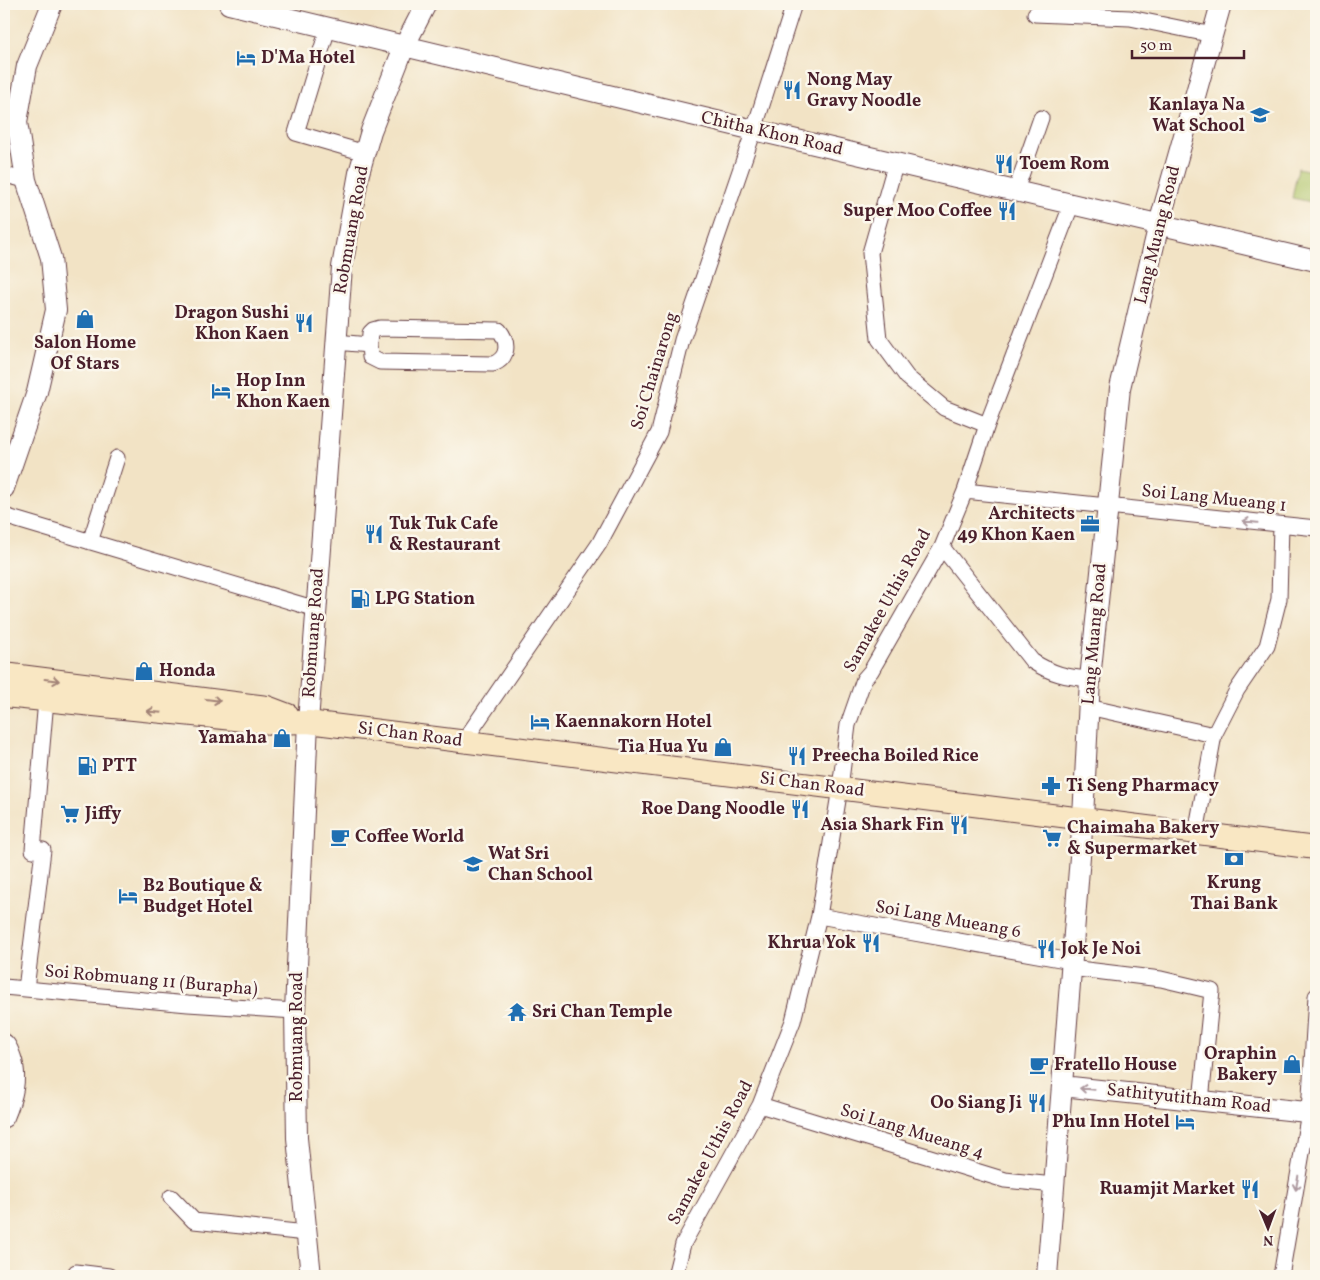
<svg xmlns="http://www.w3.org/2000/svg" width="1320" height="1280" font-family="Vollkorn,serif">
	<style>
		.green { fill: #afc468; stroke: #7c724a }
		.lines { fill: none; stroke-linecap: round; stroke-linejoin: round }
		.minor-casing { stroke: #633c42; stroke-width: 17 }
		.tertiary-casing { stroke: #633c42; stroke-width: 22 }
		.secondary-casing { stroke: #633c42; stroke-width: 24 }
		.minor { stroke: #fff; stroke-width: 15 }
		.tertiary { stroke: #fff; stroke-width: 20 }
		.secondary { stroke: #f9e7c3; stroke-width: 22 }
		.oneway { stroke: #ae9aa0 }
		.oneway2 { stroke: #a28377 }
		.labels { text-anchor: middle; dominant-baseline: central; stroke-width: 5; stroke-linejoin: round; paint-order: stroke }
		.poi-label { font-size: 18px; font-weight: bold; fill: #4a1f2b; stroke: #fbf7ec; text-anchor: start }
		.street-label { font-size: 18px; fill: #4a1f2b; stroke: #fbf7ec }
	</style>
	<rect width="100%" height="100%" fill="#fbf7ec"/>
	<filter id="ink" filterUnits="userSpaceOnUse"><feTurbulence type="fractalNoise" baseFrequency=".02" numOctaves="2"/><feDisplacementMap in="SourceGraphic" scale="10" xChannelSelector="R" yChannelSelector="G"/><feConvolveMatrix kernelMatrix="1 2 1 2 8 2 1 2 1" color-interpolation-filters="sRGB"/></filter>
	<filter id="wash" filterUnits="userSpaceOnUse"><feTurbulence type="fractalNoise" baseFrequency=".0096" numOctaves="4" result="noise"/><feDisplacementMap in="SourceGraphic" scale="20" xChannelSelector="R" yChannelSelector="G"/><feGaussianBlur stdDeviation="1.12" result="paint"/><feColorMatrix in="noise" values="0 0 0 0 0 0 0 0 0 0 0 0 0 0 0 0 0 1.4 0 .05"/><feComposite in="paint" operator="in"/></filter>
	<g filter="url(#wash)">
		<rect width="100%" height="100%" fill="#f2e3c5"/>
		<path class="green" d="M1298,168L1316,172V203L1292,198Z"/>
	</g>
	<g filter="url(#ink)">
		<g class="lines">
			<g class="minor-casing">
				<path id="minor" d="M1035,14L1130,18L1213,35
					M328,28L296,133L365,153
					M896,162L870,253L879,339L907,377L944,408L987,425
					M4,175L26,180
					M1016,190L1041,118
					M336,342L369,345L370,333L373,330L380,328L499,330C509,342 509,358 493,364L380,362L370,357L369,345
					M965,491L1316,528
					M4,516L316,609
					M90,542L117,458
					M942,547L1032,661C1052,674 1066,677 1090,679
					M1088,707L1214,735
					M464,741L599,544L659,432L682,340L754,130L794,4
					M1196,833L1214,735L1237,690L1267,646L1279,599L1281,525
					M819,916L1071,961
					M1070,968L1161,979L1212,991L1201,1101
					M4,987L188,1004L295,1011
					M26,989L43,850H33L46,700
					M760,1105L1005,1180L1054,1185
					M171,1197L194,1221L306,1233
					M76,1272L109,1276
					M675,1276L683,1244L760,1105L793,1021L819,916L840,788L848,725L864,679L871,671L942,547L965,491L987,425L1072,203
					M1281,1276L1309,1112L1316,996"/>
			</g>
			<g class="tertiary-casing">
				<path id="tertiary" d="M229,4L754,130L1316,261
					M4,488L37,392L56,310L51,258L26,180L17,122L27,66L52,4
					M4,1044C8,1048 9,1053 11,1058C18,1078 12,1098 4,1117
					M1062,1086L1316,1113
					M311,1276L297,1138L295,1011L308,722L342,267L359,173L371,131L404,47L426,4
					M1047,1276L1083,818L1090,679L1120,388L1159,224L1221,4"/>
			</g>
			<g class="secondary-casing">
				<path id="secondary" d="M4,674L267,707L288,715
					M4,696L272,723L308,722L1316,848"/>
			</g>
			<use href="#minor" class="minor"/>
			<use href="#tertiary" class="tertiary"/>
			<use href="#secondary" class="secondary"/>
		</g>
		<defs><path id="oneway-shaft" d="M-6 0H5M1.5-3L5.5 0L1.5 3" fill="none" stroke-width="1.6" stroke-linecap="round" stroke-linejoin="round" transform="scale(1.25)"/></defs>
		<g class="oneway">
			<use href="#oneway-shaft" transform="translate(1250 522) rotate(-174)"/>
			<use href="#oneway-shaft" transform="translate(1087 1089) rotate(-174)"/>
			<use href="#oneway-shaft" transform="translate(1297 1183) rotate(100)"/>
		</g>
		<g class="oneway2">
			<use href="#oneway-shaft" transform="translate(52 680) rotate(7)"/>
			<use href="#oneway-shaft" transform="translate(213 700) rotate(7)"/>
			<use href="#oneway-shaft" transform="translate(154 712) rotate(-175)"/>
		</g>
	</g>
	<defs>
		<g id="hotel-bare" transform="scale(1.5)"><path d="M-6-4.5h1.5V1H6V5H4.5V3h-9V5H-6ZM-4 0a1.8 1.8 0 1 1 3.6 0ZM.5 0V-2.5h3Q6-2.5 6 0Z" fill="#1f6fb2" stroke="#fbf7ec" stroke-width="2.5" paint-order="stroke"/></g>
		<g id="restaurant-bare" transform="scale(1.5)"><path d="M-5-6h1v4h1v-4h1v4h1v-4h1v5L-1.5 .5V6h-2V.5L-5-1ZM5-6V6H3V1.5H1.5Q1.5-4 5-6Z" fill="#1f6fb2" stroke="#fbf7ec" stroke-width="2.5" paint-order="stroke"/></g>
		<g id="school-bare" transform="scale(1.5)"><path d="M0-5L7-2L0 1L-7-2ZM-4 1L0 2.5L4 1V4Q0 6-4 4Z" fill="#1f6fb2" stroke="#fbf7ec" stroke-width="2.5" paint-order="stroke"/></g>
		<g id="shop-bare" transform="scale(1.5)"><path d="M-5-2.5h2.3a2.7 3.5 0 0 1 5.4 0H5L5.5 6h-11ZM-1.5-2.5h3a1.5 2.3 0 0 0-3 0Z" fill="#1f6fb2" stroke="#fbf7ec" stroke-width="2.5" paint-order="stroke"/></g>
		<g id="office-bare" transform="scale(1.5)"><path d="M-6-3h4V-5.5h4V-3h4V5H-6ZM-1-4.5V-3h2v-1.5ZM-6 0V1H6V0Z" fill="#1f6fb2" stroke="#fbf7ec" stroke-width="2.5" paint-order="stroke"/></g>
		<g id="fuel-bare" transform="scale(1.5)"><path d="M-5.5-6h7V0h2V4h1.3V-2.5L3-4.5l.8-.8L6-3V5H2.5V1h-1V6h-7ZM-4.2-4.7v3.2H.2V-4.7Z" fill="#1f6fb2" stroke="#fbf7ec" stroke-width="2.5" paint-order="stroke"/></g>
		<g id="pharmacy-bare" transform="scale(1.5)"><path d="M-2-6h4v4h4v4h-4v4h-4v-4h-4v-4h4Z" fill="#1f6fb2" stroke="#fbf7ec" stroke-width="2.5" paint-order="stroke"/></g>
		<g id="supermarket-bare" transform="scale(1.5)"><path d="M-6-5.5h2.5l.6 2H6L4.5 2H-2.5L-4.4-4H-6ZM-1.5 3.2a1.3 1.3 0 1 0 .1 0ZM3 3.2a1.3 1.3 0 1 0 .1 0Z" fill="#1f6fb2" stroke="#fbf7ec" stroke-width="2.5" paint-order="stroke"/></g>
		<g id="cafe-bare" transform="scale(1.5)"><path d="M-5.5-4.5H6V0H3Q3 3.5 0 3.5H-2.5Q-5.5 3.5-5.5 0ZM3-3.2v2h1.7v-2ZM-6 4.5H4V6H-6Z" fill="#1f6fb2" stroke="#fbf7ec" stroke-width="2.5" paint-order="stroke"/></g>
		<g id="bank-bare" transform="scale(1.5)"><path d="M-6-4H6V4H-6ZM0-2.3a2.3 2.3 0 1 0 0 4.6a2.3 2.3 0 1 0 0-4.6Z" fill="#1f6fb2" stroke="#fbf7ec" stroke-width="2.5" paint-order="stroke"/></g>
		<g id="temple-bare" transform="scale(1.5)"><path d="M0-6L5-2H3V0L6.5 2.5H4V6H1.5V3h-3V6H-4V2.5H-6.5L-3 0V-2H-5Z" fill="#1f6fb2" stroke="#fbf7ec" stroke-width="2.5" paint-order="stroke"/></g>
	</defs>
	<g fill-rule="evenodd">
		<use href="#hotel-bare" x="246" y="58"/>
		<use href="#restaurant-bare" x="792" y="90"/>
		<use href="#school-bare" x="1260" y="115"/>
		<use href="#restaurant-bare" x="1004" y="164"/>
		<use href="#restaurant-bare" x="1007" y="211"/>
		<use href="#shop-bare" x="85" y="319"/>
		<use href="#restaurant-bare" x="304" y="323"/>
		<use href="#hotel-bare" x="221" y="391"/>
		<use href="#office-bare" x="1090" y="524"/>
		<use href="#restaurant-bare" x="374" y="534"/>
		<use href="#fuel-bare" x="360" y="599"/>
		<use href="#shop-bare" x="144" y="671"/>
		<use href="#hotel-bare" x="540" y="722"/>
		<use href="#shop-bare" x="282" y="738"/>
		<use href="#shop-bare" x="723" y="747"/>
		<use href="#restaurant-bare" x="797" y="756"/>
		<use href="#fuel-bare" x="87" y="766"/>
		<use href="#pharmacy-bare" x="1051" y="786"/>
		<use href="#restaurant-bare" x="800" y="809"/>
		<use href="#supermarket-bare" x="70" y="814"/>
		<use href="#restaurant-bare" x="959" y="825"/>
		<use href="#cafe-bare" x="340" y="837"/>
		<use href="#supermarket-bare" x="1052" y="838"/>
		<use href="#bank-bare" x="1234" y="859"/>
		<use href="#school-bare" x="473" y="864"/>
		<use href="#hotel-bare" x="128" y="896"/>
		<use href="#restaurant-bare" x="871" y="943"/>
		<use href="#restaurant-bare" x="1046" y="949"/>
		<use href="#temple-bare" x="517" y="1012"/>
		<use href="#shop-bare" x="1292" y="1064"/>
		<use href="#cafe-bare" x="1039" y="1065"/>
		<use href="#restaurant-bare" x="1037" y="1103"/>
		<use href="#hotel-bare" x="1185" y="1122"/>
		<use href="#restaurant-bare" x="1250" y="1189"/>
	</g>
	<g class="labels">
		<g class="poi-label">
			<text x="261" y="58">D'Ma Hotel</text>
			<text x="807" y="80">Nong May<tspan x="807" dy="21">Gravy Noodle</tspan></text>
			<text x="1245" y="105" text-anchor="end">Kanlaya Na<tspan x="1245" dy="21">Wat School</tspan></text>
			<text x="1019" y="164">Toem Rom</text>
			<text x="992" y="211" text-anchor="end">Super Moo Coffee</text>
			<text x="289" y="313" text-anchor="end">Dragon Sushi<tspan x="289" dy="21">Khon Kaen</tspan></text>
			<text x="85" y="343" text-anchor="middle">Salon Home<tspan x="85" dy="21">Of Stars</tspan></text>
			<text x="236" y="381">Hop Inn<tspan x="236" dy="21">Khon Kaen</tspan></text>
			<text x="1075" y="514" text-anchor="end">Architects<tspan x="1075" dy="21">49 Khon Kaen</tspan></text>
			<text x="389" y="524">Tuk Tuk Cafe<tspan x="389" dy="21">&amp; Restaurant</tspan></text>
			<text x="375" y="599">LPG Station</text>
			<text x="159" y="671">Honda</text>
			<text x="555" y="722">Kaennakorn Hotel</text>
			<text x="267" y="738" text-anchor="end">Yamaha</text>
			<text x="708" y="747" text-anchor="end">Tia Hua Yu</text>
			<text x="812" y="756">Preecha Boiled Rice</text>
			<text x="102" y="766">PTT</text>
			<text x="1066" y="786">Ti Seng Pharmacy</text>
			<text x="785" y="809" text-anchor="end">Roe Dang Noodle</text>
			<text x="85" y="814">Jiffy</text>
			<text x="944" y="825" text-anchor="end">Asia Shark Fin</text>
			<text x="1067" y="828">Chaimaha Bakery<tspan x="1067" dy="21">&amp; Supermarket</tspan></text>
			<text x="355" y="837">Coffee World</text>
			<text x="488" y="854">Wat Sri<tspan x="488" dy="21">Chan School</tspan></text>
			<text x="1234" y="883" text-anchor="middle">Krung<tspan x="1234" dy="21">Thai Bank</tspan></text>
			<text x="143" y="886">B2 Boutique &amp;<tspan x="143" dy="21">Budget Hotel</tspan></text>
			<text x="856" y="943" text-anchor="end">Khrua Yok</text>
			<text x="1061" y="949">Jok Je Noi</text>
			<text x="532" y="1012">Sri Chan Temple</text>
			<text x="1277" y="1054" text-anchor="end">Oraphin<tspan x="1277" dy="21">Bakery</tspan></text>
			<text x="1054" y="1065">Fratello House</text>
			<text x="1022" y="1103" text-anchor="end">Oo Siang Ji</text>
			<text x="1170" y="1122" text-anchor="end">Phu Inn Hotel</text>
			<text x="1235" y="1189" text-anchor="end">Ruamjit Market</text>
		</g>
		<g class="street-label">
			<text transform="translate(772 134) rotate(13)">Chitha Khon Road</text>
			<text transform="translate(352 230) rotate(-80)">Robmuang Road</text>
			<text transform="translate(1158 235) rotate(-76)">Lang Muang Road</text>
			<text transform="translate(655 371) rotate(-73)">Soi Chainarong</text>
			<text transform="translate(1214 499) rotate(6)">Soi Lang Mueang 1</text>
			<text transform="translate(888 601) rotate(-61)">Samakee Uthis Road</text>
			<text transform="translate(314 633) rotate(-86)">Robmuang Road</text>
			<text transform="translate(1095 634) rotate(-85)">Lang Muang Road</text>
			<text transform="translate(410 735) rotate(7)">Si Chan Road</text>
			<text transform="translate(812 785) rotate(7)">Si Chan Road</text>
			<text transform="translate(948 920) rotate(10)">Soi Lang Mueang 6</text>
			<text transform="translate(151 981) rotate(5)">Soi Robmuang 11 (Burapha)</text>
			<text transform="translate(297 1037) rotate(-90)">Robmuang Road</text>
			<text transform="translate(1189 1099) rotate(6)">Sathityutitham Road</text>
			<text transform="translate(912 1132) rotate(17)">Soi Lang Mueang 4</text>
			<text transform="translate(711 1153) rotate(-62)">Samakee Uthis Road</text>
		</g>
	</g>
	<rect width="1320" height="1280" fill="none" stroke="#fbf7ec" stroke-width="20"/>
	<g transform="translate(1268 1228) rotate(179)" stroke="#fbf7ec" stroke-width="4" paint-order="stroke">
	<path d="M0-4L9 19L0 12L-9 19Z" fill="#4a1f2b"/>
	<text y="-8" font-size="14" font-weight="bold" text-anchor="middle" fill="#4a1f2b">N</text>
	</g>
	<path d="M1132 50v8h112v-8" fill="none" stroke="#4a1f2b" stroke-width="2.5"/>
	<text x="1140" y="50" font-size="15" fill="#4a1f2b" stroke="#fbf7ec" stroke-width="4" paint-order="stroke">50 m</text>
</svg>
